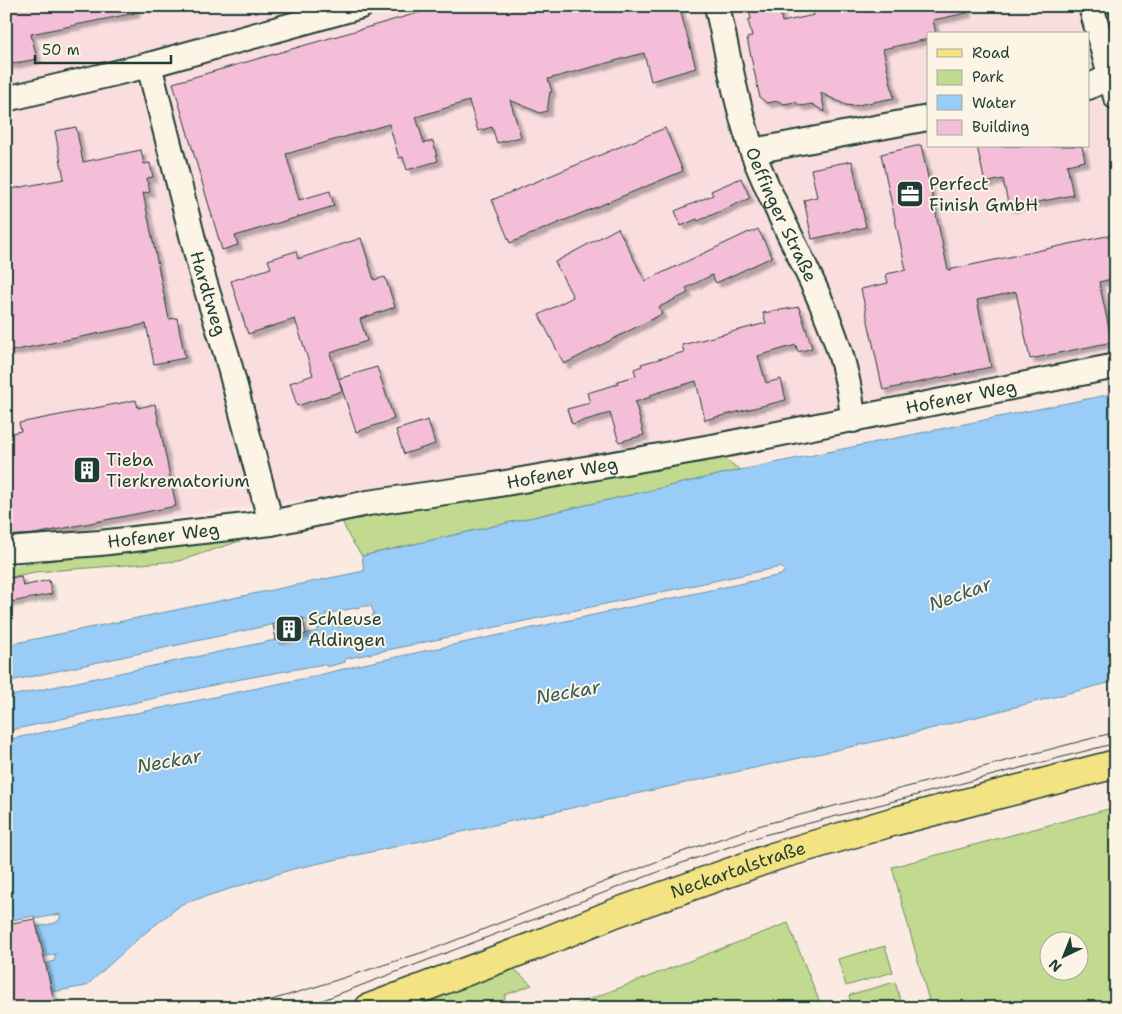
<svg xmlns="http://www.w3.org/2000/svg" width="1122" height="1014" font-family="'Shantell Sans',sans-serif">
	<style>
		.built { fill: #f9dddf; fill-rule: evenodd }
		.green { fill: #c1da90; stroke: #708c62; fill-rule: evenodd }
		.water { fill: #99ccf6; stroke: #6893a8 }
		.building { fill: #f5bed8; stroke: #1f3d34; filter: url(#shadow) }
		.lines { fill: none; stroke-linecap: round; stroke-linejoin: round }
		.minor-casing { stroke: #1f3d34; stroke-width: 28 }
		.major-casing { stroke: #1f3d34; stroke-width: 31 }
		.minor { stroke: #fcf5e5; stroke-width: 24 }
		.major { stroke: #f4e382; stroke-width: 28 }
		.tram { stroke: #1f3d34; stroke-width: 1 }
		.labels { text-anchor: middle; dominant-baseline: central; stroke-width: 4; stroke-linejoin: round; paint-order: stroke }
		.poi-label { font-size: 18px; fill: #1f3d34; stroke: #fcf5e5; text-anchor: start }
		.street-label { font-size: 18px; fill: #1f3d34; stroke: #fcf5e5 }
		.water-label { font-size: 19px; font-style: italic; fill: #375a5b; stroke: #fcf5e5 }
	</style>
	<defs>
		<filter id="shadow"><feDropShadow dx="4.5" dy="4.5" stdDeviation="1" flood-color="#0004"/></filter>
	</defs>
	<rect width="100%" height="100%" fill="#fbeae2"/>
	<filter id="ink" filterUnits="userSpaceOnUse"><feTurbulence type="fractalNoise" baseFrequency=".02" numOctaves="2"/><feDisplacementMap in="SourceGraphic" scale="10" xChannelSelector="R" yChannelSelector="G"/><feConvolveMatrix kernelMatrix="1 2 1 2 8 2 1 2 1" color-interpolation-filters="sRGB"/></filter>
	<g filter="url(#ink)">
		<path class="built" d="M6,6H1116V360L570,463L6,540ZM928,34H1088V146H928Z"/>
		<path class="green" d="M720,455L740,470L362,556L349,537L341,518Z
			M248,532L249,538L179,561L35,572L6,578V567Z
			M1116,807V1008H931L892,867ZM1050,942H1080V972H1050Z
			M788,923L822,1008H567Z
			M885,946L893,972L846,986L838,959Z
			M511,966L532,985L505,995L504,1008H416Z
			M895,982L903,1008H852L849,995Z"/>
		<path class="water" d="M1116,393V681L914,733L293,869L182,904L140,937L86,986L52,992L45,964L54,961L56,954L43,957L37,927L55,923L60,919V914L35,919L34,916L6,921V740L311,677L359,665L781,575L785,570L780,567L345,659V662L327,667L324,664L236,680L12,730L10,733L6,734V697L318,631V628L337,623L338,627C349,624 369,624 374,613L371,606H365L325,614L326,617L306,621L303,618L6,682V645L364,571L362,556L740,470Z"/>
		<path class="building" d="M6,6H135V13L31,34L37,59L6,65Z
			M442,6H679L696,68L651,81L644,53L548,79L552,92H550L547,111L540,113L510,100L521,137L497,143L492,127L478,131L469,101L416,117L424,143L433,141L438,161L407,170L403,157L399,158L389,124L286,154L299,200L330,191L334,206L235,236L238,245L222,250L173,83Z
			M748,6H779L782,22L814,15L813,6H966L967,13L933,20L936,34H928V39L883,49L894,98L853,106L846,105L821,93L825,112L812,104L801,106L795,102L784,104L778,101L767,103L760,98L747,38L752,36L748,20L751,19Z
			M76,127L83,162L141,150L144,164L150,163L153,177L147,178L150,192L143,193L169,319L177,318L185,358L154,364L146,324L6,352V190L64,179L55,131Z
			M665,128L683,171L510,243L492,200Z
			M921,145L948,270L1116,234V278L1099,282L1112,342L1030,359L1016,292L977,300L991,367L883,390L861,289L888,283L886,274L906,270L881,154Z
			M977,146H1082L1085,161L1067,165L1073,195L1009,208L1003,179L985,183Z
			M852,161L866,227L812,239L804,200L817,197L811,169Z
			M741,178L750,198L698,221L697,219L681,226L675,211L713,195L711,191Z
			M618,228L645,281L749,232L750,233L758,229L772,257L716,283L712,275L686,288L688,293L659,307L662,314L564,364L539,315L573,297L555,262Z
			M361,238L374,280L385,277L395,307L360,319L367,341L330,353L338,379L377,367L394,419L356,432L339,380L342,391L297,406L290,383L313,375L295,319L248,334L231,281L271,268L268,260L296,251L298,259Z
			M799,307L812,348L798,352L796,345L758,356L766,383L781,379L786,400L705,420L696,381L650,395L651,397L635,402L644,435L619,442L610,413L572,424L567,409L590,403L587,393L618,384L617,381L636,376L634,369L642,366L641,364L684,352L682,345L766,323L763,313Z
			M136,400L138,408L155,404L176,506L35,534L6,536V434L21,431L19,423Z
			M428,420L435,444L404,454L396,430Z
			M21,576L23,586L49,580L52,594L6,603V579Z
			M303,618L306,634L276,640L273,624Z
			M35,919L55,1005L41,1008H9L6,996V924Z"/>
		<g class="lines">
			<g class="minor-casing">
				<g id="minor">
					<path id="s1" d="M717,6C728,54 736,104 752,150C785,240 846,322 853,420"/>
					<path d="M1091,6L1116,97"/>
					<path id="s2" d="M149,65L201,271L227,356L271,523"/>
					<path d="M1088,87L1116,74"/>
					<path d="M6,99L149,65L361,6"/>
					<path d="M753,151L928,118"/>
					<path id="s3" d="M6,550L100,543L271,523L368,503L488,486L717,446L1116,366"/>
				</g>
			</g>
			<g class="major-casing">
				<g id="major">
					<path id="s4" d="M369,1008L539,944L615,913L776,856L892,822L1116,764"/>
				</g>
			</g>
			<use href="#minor" class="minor"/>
			<use href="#major" class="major"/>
			<path class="tram" d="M244,1008L312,988L433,949L676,854L758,826L1116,732
				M302,1008L679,864L764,835L1116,743"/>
		</g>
	</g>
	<defs>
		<g id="office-square" transform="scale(1.4375)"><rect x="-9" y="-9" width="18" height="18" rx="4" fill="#1f3d34" stroke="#fcf5e5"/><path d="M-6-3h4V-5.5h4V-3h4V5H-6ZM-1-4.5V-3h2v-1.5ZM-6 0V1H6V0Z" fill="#fff"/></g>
		<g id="building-square" transform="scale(1.4375)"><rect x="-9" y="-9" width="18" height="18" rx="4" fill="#1f3d34" stroke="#fcf5e5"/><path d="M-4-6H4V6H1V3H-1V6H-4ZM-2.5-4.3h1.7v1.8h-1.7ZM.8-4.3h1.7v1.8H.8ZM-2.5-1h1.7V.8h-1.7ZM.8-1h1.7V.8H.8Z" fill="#fff"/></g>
	</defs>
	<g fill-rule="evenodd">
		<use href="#office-square" x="910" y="194"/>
		<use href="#building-square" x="87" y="470"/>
		<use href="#building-square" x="289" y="629"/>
	</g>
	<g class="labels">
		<g class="poi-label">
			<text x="929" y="184">Perfect<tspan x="929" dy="21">Finish GmbH</tspan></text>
			<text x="106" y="460">Tieba<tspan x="106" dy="21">Tierkrematorium</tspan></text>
			<text x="308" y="619">Schleuse<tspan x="308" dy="21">Aldingen</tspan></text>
		</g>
		<g class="street-label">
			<text stroke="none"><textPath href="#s1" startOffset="219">Oeffinger Straße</textPath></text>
			<text stroke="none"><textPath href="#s2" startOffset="236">Hardtweg</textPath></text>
			<text stroke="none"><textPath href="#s3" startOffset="968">Hofener Weg</textPath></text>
			<text stroke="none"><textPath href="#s3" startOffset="562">Hofener Weg</textPath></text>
			<text stroke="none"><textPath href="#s3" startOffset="158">Hofener Weg</textPath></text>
			<text stroke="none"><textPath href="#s4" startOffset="394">Neckartalstraße</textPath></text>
		</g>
		<g class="water-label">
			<text transform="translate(960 594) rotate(-20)">Neckar</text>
			<text transform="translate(568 692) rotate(-10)">Neckar</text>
			<text transform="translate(169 761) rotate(-10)">Neckar</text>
		</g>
	</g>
	<rect width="1122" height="1014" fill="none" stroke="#fcf5e5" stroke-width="25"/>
	<rect x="12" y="12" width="1097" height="989" fill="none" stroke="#1f3d34" stroke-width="2" filter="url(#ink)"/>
	<rect x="927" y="32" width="162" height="115" fill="#fcf5e5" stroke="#a4ab9e"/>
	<rect x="937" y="49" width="25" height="8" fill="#f4e382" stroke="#a4ab9e"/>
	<text x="972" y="58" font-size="15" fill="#1f3d34">Road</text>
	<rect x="937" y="70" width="25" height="15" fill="#c1da90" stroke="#a4ab9e"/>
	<text x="972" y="82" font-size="15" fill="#1f3d34">Park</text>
	<rect x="937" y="95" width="25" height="15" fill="#99ccf6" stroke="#a4ab9e"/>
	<text x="972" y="108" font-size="15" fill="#1f3d34">Water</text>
	<rect x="937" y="120" width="25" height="15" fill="#f5bed8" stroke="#a4ab9e"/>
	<text x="972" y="132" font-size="15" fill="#1f3d34">Building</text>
	<g transform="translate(1064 956) rotate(223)"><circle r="24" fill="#fcf5e5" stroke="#a4ab9e"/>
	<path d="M0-4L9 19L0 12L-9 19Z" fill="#1f3d34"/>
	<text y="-8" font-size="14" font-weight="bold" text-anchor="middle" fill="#1f3d34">N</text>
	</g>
	<path d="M35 55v8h136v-8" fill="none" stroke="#1f3d34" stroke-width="2.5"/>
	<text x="42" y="55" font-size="15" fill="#1f3d34" stroke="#fcf5e5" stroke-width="4" paint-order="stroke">50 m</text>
</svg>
